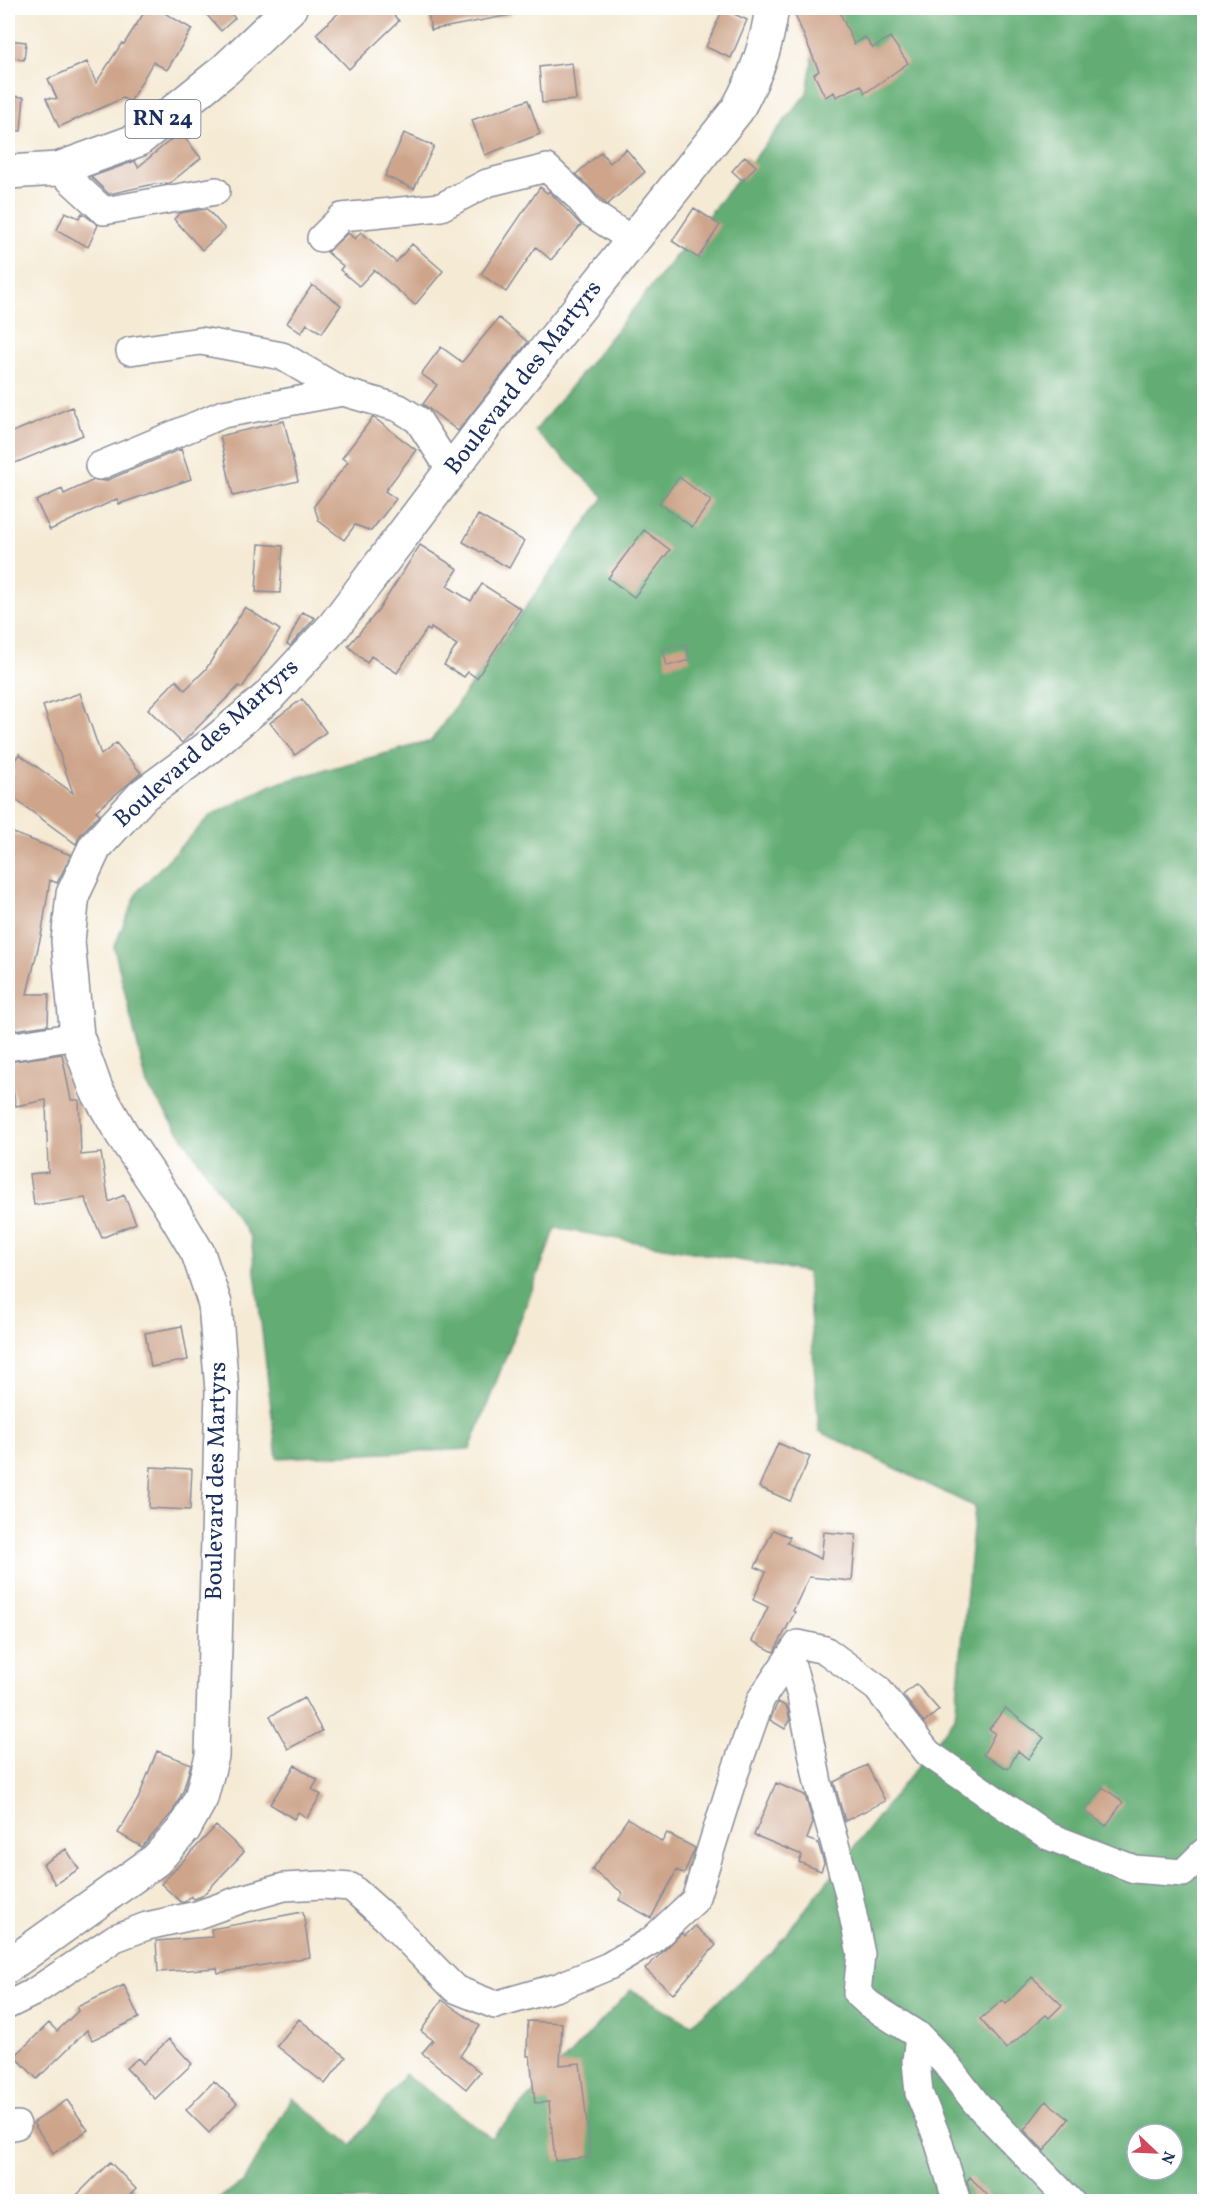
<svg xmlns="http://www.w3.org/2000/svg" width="1212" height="2209" font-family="Vollkorn,serif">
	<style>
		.forest { fill: #64ad74; stroke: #406e69; stroke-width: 1.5; fill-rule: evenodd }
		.building { fill: #cea48a }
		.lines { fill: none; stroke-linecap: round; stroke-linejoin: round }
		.minor-casing { stroke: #888c99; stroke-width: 30 }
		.major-casing { stroke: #888c99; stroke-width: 36 }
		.minor { stroke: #fff; stroke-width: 27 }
		.major { stroke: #fff; stroke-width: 33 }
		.labels { text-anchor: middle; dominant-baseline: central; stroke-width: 6; stroke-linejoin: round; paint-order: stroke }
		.shield { fill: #fff; stroke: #5f6d8e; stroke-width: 1.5 }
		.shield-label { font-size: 22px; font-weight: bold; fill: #1b2f5e }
		.street-label { font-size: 24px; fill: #1b2f5e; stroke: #fff }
	</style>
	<rect width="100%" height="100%" fill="#fff"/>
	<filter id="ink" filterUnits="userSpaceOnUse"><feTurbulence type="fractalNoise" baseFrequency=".0167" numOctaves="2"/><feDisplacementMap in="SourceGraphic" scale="12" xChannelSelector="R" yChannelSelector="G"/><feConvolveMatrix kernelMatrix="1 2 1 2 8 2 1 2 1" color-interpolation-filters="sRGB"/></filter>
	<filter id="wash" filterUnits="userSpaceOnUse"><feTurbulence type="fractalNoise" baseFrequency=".008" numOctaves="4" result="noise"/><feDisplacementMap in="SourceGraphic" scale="24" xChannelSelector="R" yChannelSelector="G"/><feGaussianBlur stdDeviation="1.35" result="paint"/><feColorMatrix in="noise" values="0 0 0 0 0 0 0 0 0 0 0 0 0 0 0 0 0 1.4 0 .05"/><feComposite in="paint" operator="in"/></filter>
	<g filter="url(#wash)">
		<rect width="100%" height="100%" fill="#f5ead4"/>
		<path class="forest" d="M820,8H1204V2201H214L243,2183L292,2098L352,2145L405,2074L491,2138L631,1990L691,2025L772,1952L955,1718L975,1507L819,1431L807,1272L556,1228L470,1449L277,1458L251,1238L147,1085L114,947L138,891L210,816L274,784L431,741L604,497L535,431L807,93ZM1137,2134H1173V2170H1137Z"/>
		<g id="blocks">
			<path class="building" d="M147,8H156L192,29L167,70L153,62L130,102L123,98L59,127L46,98L57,99L48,79L87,62L96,83L122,43L124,44Z
				M215,8H225L235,18L221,31L207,15Z
				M344,8H387L399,21L349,69L316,34Z
				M427,8H511V15L431,30Z
				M792,8H838L854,44L865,37L873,48L890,37L908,63L865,93L861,85L836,97L834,92L825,97L814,74L819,71Z
				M723,9L747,20L731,58L706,47Z
				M8,40L26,42L24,60L8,57Z
				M572,63L576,100L542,103L539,67Z
				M8,96L24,97L21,131L8,130Z
				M528,100L540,134L485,155L472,120Z
				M180,132L201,158L170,183L154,184L109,194L91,177L135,161L138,167Z
				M404,133L434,146L414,189L385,176Z
				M626,149L645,172L607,205L576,174L601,152L610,163Z
				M745,156L756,166L743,181L732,171Z
				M540,187L547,193L549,191L581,225L551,260L536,247L506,292L481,274Z
				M694,208L720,225L698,258L672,241Z
				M207,209L225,229L202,250L174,219L180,213Z
				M65,212L79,218L82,213L98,225L88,247L57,230Z
				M361,232L396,262L412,244L443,271L415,305L374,270L359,286L340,270L343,266L327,252L348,233L355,239Z
				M312,285L341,305L322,333L307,324L301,333L287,323Z
				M499,318L528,342L458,431L423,404L437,385L421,374L441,347L462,362Z
				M72,407L83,435L8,466V434Z
				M373,417L416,450L385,491L396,499L371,531L355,525L344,540L319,521L314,506L348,462L342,458Z
				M284,421L298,481L233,496L220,436Z
				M181,449L191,479L119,504L117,499L50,530L36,501L62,489L64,494L94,480L105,481Z
				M679,477L711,501L692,527L659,503Z
				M478,515L524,541L509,568L463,542Z
				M644,530L670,550L634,597L608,578Z
				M259,544L283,546L280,593L256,592Z
				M420,545L458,569L447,586L471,601L482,584L521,609L477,678L468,672L464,677L444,665L457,645L431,628L430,631L427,629L397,673L371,656L367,663L348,646L378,611Z
				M245,607L280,630L242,688L239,686L182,743L148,709L176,680L185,690L206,669Z
				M302,612L315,618L290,646L287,644Z
				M686,644L690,660L667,666L663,649Z
				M80,693L101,755L116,743L141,773L96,811L100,814L81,834L76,844L8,794V780L14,772L9,768L19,754L73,793L43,706Z
				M302,699L326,732L295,755L270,723Z
				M8,831L71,855L57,883L50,880L42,931L27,994H49L48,1025L8,1031Z
				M62,1054L71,1100H79L81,1155L101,1153L109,1202L124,1195L136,1223L102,1238L85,1198L34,1205L30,1174L48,1172L46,1100L16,1106L12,1085L8,1086V1062Z
				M182,1326L188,1360L151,1367L145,1333Z
				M778,1443L810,1457L790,1501L759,1487Z
				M151,1467L192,1469L190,1510L149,1508Z
				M773,1530L790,1537L787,1543L821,1559L824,1532L856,1535L852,1581L809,1577L793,1611L795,1612L774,1652L752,1641L768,1607L753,1600L766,1572L755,1567Z
				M916,1684L939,1710L924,1723L903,1695Z
				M304,1698L322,1731L288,1749L270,1716Z
				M778,1702L787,1707L790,1721L785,1729L770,1720Z
				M1005,1708L1044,1738L1028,1759L1018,1751L1008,1769L983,1755L995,1733L989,1729Z
				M157,1751L191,1764L183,1791L172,1813L142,1847L118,1833L138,1799Z
				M295,1765L318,1780L312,1789L321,1795L307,1818L298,1812L294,1819L270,1804Z
				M867,1765L885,1801L845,1821L834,1782Z
				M776,1783L805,1795L813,1823L807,1839L818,1843L824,1863L821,1871L799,1862L802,1855L754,1835Z
				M1103,1787L1123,1802L1106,1826L1085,1811Z
				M628,1818L662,1842L667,1833L695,1848L684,1874L677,1870L651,1918L619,1900L623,1893L592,1870Z
				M216,1826L244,1852L202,1896L194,1899L191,1896L185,1902H181L161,1884Z
				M66,1849L79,1869L55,1884L43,1864Z
				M303,1912L310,1957L218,1973L217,1968L158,1972L156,1941L212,1937L211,1929Z
				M695,1926L716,1945L673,1994L645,1969L682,1933L685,1936Z
				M1032,1977L1062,2005L1049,2018L1046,2015L1006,2049L980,2019L1003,2000L1006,2004Z
				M124,1985L139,2018L92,2040L87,2030L37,2079L15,2056L49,2023L57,2031L78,2011L77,2007Z
				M442,2000L480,2026L460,2056L480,2072L466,2089L422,2053L433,2040L421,2031Z
				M299,2019L346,2057L325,2084L277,2046Z
				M528,2021L562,2023L560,2065L580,2063L591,2157L555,2161L549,2102L535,2103L530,2056H527Z
				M169,2039L192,2064L155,2099L126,2068L138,2058L143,2064Z
				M214,2081L237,2103L209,2133L186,2110Z
				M67,2100L88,2130L53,2153L33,2123Z
				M1046,2101L1069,2119L1044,2151L1024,2130Z
				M110,2162L136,2189L123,2202H70Z
				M970,2177L994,2202H972L967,2181Z"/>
		</g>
	</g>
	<g filter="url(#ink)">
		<use href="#blocks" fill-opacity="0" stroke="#888c99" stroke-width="1.5"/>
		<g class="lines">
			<g class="minor-casing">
				<path id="minor" d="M58,169L104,211L216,191
					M321,238L342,217L441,207L487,183L547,168L578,197L591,213L632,240
					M130,351L201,341L282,356L343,392L399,408L418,420L451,471
					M99,466L223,414L343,392
					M8,1047L77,1036L79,1040
					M789,1657L801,1696L818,1783L848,1891L861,1954L857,1993L869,2004L919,2036L946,2064L976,2103L1071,2202
					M8,2005L34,1992L115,1938L147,1926L197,1915L245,1898L284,1887L322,1885L351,1887L388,1920L455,1989L495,2005L558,1987L609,1966L651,1941L695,1900L734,1775L761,1699L798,1644L825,1650L877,1688L928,1753L1048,1836L1134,1869L1183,1873L1204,1852
					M919,2036L916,2061L919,2093L937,2137L957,2202
					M8,2127L17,2125"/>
			</g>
			<g class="major-casing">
				<path id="major" d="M8,172L58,169L138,140L226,69L290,8
					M8,1966L156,1860L184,1829L201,1798L212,1756L222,1391L215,1304L198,1253L167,1201L122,1134L96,1089L77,1036L68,941L73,894L95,847L143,795L210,746L268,697L334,626L487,423L737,110C757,73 766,49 772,8"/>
			</g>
			<use href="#minor" class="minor"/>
			<use href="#major" class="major"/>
		</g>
	</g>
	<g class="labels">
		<rect class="shield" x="125.5" y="100" width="75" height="38" rx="4.5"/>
		<g class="shield-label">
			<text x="163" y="119">RN 24</text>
		</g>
		<g class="street-label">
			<text transform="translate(524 378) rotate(-52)">Boulevard des Martyrs</text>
			<text transform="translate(207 744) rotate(-42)">Boulevard des Martyrs</text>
			<text transform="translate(217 1481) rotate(-89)">Boulevard des Martyrs</text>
		</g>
	</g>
	<rect width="1212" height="2209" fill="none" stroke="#fff" stroke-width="30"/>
	<g transform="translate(1155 2152) rotate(113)"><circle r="28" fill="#ffffff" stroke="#a4acbf" stroke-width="1.5"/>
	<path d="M0-4.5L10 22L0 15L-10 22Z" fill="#d1495b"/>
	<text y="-9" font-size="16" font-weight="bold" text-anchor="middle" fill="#1b2f5e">N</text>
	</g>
</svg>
